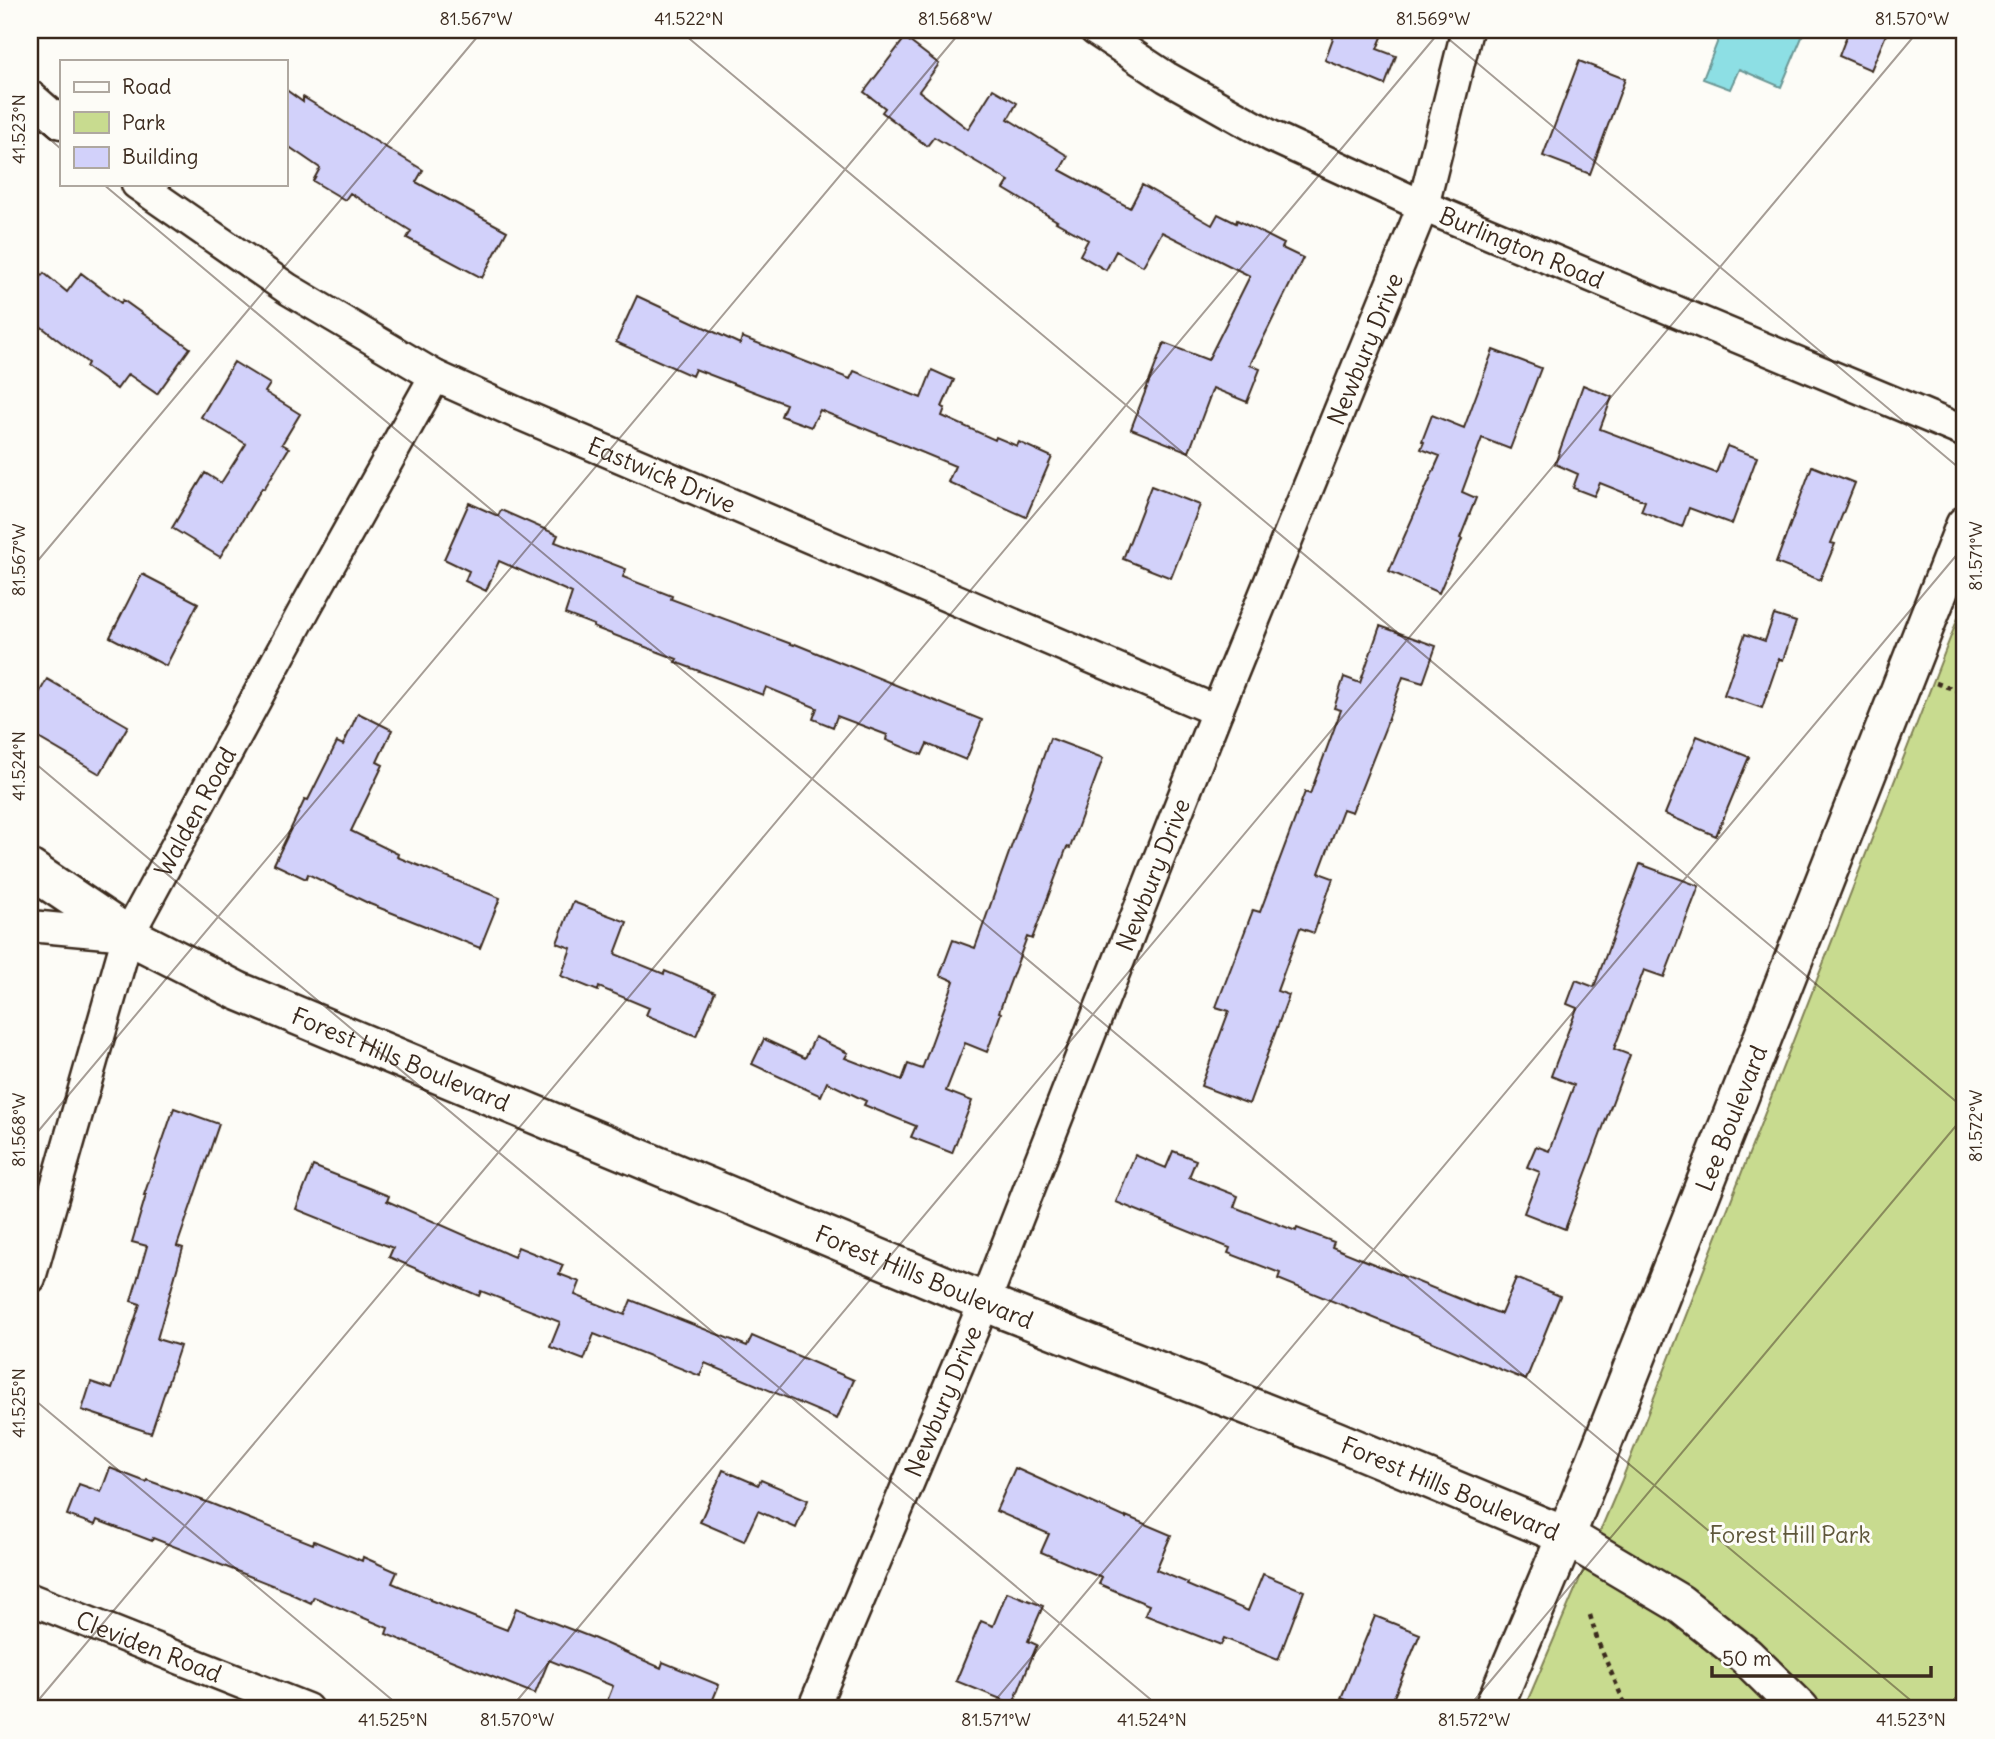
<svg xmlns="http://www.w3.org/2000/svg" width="1995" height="1739" font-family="Delius,sans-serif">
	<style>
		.green { fill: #c8db8f; stroke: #828256; stroke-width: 2 }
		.water { fill: #8ddfe4; stroke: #6c9795; stroke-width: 2 }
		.building { fill: #d2d1fa; stroke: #3b2a1e; stroke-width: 2 }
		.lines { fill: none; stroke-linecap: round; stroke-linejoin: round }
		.minor-casing { stroke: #3b2a1e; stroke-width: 35 }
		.tertiary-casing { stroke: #3b2a1e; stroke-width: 42 }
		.path { stroke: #3b2a1e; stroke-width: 4.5; stroke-dasharray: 5 5; stroke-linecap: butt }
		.minor { stroke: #fdfcf7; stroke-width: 30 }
		.tertiary { stroke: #fdfcf7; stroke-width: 37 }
		.ticks { fill: none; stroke: #3b2a1e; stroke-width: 2; stroke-opacity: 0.45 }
		.labels { text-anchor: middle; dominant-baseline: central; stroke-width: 6; stroke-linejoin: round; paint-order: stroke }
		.street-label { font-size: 24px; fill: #3b2a1e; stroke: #fdfcf7 }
		.park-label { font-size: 24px; fill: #5e563a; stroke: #fdfcf7 }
		.neatline { fill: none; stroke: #3b2a1e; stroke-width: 2.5 }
		.ticks-label { font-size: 18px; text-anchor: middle; fill: #3b2a1e }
	</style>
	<rect width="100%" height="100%" fill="#fdfcf7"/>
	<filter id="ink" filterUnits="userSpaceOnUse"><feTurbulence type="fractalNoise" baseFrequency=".0143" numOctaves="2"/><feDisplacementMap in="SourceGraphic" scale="14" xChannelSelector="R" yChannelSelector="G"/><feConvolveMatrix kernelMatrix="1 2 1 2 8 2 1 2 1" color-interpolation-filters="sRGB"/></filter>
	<g filter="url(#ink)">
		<path class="green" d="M1965,600V1709H1524L1621,1482Z"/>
		<path class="water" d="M1722,30H1805L1781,87L1739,69L1730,89L1703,79Z"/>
		<path class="building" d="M1336,30H1385L1377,49L1396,56L1385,85L1325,60Z
			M1849,30H1888L1871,70L1839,56Z
			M905,38L939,64L919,91L968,129L993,89L1017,103L1008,119L1068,156L1060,170L1130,208L1142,185L1212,225L1218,214L1236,223L1237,220L1284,244L1282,248L1303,258L1250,365L1260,369L1247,402L1213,388L1189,452L1131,429L1164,343L1208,360L1250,276L1162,232L1143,266L1116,251L1106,270L1080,255L1088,240L1056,222L1057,221L1004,189L1009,181L934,137L927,146L882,112L885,108L864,92Z
			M1579,61L1625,79L1590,174L1543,156Z
			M285,89L303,102V97L423,170L416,182L507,231L482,278L407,238L411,231L350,193L345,200L313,181L320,168L285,144Z
			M44,273L67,292L81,273L121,303L123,300L190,348L157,394L128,374L117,389L86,367L88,363L30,318V291Z
			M637,296L740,344L742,337L850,379L854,371L921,398L932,370L954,380L942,407L945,408L942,416L995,440L996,437L1017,446L1019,442L1052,457L1026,517L948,482L955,466L820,410L811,427L781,416L786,404L695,369L692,376L616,342Z
			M1493,350L1541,368L1510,449L1482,438L1462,492L1476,498L1460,538L1462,539L1439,593L1389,571L1440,456L1421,449L1424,442L1422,441L1432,415L1464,428Z
			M234,362L270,384L265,392L300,414L282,444L289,448L264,489L262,488L220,557L172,528L205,473L221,483L246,444L201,417Z
			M1583,385L1612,397L1600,429L1716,473L1727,446L1757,457L1732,524L1689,508L1682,527L1641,511L1645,501L1600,483L1594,496L1573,488L1578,474L1555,464Z
			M1812,466L1855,483L1831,543L1835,544L1820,580L1776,563Z
			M1151,486L1200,505L1171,578L1123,559Z
			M469,503L498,516L501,510L558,535L555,542L626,569L623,577L672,596L671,599L794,645L795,644L982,720L966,760L927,744L922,755L886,740L887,735L837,716L833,727L813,719L817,708L766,687L763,695L675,662L677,659L593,627L594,625L565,614L572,593L499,561L486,591L465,581L469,571L444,559Z
			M142,574L198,603L166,666L110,637Z
			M1774,615L1796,622L1783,660L1779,659L1762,708L1724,695L1745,634L1765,641Z
			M1380,626L1436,646L1423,683L1403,677L1386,726L1352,812L1343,809L1319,873L1333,878L1314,933L1300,928L1277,991L1289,995L1249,1104L1201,1086L1229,1011L1216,1007L1253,910L1260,912L1305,792L1310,794L1341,710L1334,708L1344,677L1360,683Z
			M47,679L128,726L100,774L30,733V709Z
			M358,713L392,730L377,762L383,765L351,831L398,854L397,857L500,898L480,948L370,904L308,874L306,879L274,864L305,799L308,800L337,742L343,745Z
			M1697,736L1749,757L1716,836L1665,814Z
			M1050,738L1103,758L1070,848L1067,847L1032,939L1027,937L999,1012L1001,1013L987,1052L965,1043L946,1091L972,1101L952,1153L911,1137L916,1126L864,1105L866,1101L827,1082L821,1096L752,1064L764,1039L805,1058L815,1037L848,1053L845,1058L902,1080L908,1064L922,1069L954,981L940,975L953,940L975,948Z
			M1640,864L1699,886L1664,977L1644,970L1614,1049L1630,1055L1565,1229L1524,1213L1540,1172L1527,1167L1536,1146L1549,1151L1574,1085L1551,1076L1577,1008L1567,1004L1576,980L1594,987Z
			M573,902L627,922L615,954L664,974L665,971L715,992L696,1036L646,1015L649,1008L599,987L598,991L561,976L571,948L557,943Z
			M174,1108L219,1124L177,1246L183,1248L157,1339L180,1346L151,1433L82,1410L91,1382L112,1389L140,1304L131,1301L147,1246L132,1242L146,1195H144Z
			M1173,1151L1196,1160L1189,1177L1238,1196L1234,1207L1296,1231L1297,1228L1334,1242L1332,1247L1477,1306V1305L1501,1314L1516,1278L1560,1296L1526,1380L1278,1279L1280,1273L1228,1253L1230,1248L1116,1202L1135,1155L1166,1168Z
			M313,1166L389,1196L387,1201L514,1257L518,1247L563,1265L559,1274L580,1282L575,1295L625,1315L631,1300L747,1346L752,1336L854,1380L837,1419L705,1363L700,1376L594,1334L584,1360L550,1347L560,1322L481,1291L479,1296L389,1257L393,1248L296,1209Z
			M110,1468L146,1482L147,1480L207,1502L313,1544L314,1541L362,1561L363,1557L397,1572L392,1583L430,1599V1600L507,1630L516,1608L593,1638L661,1668L663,1662L719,1685L709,1709H604L613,1686L549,1660L535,1694L386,1634L388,1628L314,1597L311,1603L291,1594L292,1593L153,1538L152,1541L97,1520L95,1525L67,1515L79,1484L101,1492Z
			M1015,1468L1126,1518V1516L1171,1535L1156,1570L1188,1583L1187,1585L1248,1611L1263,1574L1304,1591L1278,1660L1224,1638L1221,1645L1145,1615L1149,1605L1099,1584L1102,1578L1041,1552L1049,1534L996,1511Z
			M723,1470L758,1485L761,1480L808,1500L796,1528L758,1511L744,1541L700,1522Z
			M1007,1592L1043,1606L1028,1641L1037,1645L1013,1704L956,1681L981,1621L993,1626Z
			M1375,1616L1420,1634L1389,1709H1369L1341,1698Z"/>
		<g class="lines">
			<g class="minor-casing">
				<g id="minor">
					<path id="s1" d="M1095,30L1166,77L1271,136L1423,206L1965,432"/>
					<path d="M30,96L61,123"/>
					<path id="s2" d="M137,184L288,289L435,376L515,412L1217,711"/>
					<path d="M30,926L128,935"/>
					<path id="s3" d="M30,1278L128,935L306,607L435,376"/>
					<path id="s4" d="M30,1599L307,1709"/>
					<path id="s5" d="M813,1709L985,1301L1217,711L1423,206L1467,30"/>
				</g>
			</g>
			<g class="tertiary-casing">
				<g id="tertiary">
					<path id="s6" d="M30,869L128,935L238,991L1009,1312L1335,1440L1566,1536L1679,1603L1746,1656L1800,1709"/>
					<path id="s7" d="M1493,1709L1566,1536L1965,525"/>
				</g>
			</g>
			<path class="path" d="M1936,683L1965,693
				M1590,1615L1598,1642L1627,1709"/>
			<use href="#minor" class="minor"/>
			<use href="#tertiary" class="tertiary"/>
		</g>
	</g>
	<path class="ticks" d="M679,30L1965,1109M1438,30L1965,473M30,122L61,149M103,184L1921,1709M30,570L483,30M30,759L1162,1709M30,1141L962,30M30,1396L403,1709M31,1709L1441,30M510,1709L1919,30M988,1709L1965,545M1467,1709L1965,1115M1946,1709L1965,1686"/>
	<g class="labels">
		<g class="street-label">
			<text stroke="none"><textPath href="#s1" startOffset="480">Burlington Road</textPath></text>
			<text stroke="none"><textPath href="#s5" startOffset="1468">Newbury Drive</textPath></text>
			<text stroke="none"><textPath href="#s2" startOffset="602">Eastwick Drive</textPath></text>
			<text stroke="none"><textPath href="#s3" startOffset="497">Walden Road</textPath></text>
			<text stroke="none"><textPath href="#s5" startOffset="901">Newbury Drive</textPath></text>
			<text stroke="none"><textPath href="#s6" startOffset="418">Forest Hills Boulevard</textPath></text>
			<text stroke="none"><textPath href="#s7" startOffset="637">Lee Boulevard</textPath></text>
			<text stroke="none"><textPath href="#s6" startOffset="985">Forest Hills Boulevard</textPath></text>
			<text stroke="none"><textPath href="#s5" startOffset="334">Newbury Drive</textPath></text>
			<text stroke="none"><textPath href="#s6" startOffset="1552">Forest Hills Boulevard</textPath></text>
			<text stroke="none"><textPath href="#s4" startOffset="128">Cleviden Road</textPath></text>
		</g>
		<g class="park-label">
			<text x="1790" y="1534">Forest Hill Park</text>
		</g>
	</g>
	<rect width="1995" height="1739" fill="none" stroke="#fdfcf7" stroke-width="77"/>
	<rect x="60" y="60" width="228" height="126" fill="#fdfcf7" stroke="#afa8a0" stroke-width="2"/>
	<rect x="74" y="82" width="35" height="10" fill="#fdfcf7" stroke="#afa8a0" stroke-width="2"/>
	<text x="122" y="94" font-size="21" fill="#3b2a1e">Road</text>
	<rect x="74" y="112" width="35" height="21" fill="#c8db8f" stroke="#afa8a0" stroke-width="2"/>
	<text x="122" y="130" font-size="21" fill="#3b2a1e">Park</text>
	<rect x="74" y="147" width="35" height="21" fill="#d2d1fa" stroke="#afa8a0" stroke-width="2"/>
	<text x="122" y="164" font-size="21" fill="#3b2a1e">Building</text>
	<path d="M1712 1666v10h219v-10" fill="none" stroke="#3b2a1e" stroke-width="3.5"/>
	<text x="1722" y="1666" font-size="21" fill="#3b2a1e" stroke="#fdfcf7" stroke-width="5" paint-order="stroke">50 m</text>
	<rect x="38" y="38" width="1918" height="1662" class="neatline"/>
	<g class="ticks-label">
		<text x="476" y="25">81.567°W</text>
		<text x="689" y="25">41.522°N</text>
		<text x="955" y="25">81.568°W</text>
		<text x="1433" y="25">81.569°W</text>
		<text x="1912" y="25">81.570°W</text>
		<text transform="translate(19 129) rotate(-90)" y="6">41.523°N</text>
		<text transform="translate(1976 556) rotate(-90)" y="6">81.571°W</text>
		<text transform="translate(19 560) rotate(-90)" y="6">81.567°W</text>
		<text transform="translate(19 766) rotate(-90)" y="6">41.524°N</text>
		<text transform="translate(1976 1126) rotate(-90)" y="6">81.572°W</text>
		<text transform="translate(19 1130) rotate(-90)" y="6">81.568°W</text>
		<text transform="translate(19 1403) rotate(-90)" y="6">41.525°N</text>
		<text x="393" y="1726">41.525°N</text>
		<text x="517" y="1726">81.570°W</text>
		<text x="996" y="1726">81.571°W</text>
		<text x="1152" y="1726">41.524°N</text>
		<text x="1474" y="1726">81.572°W</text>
		<text x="1911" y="1726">41.523°N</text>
	</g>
</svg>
